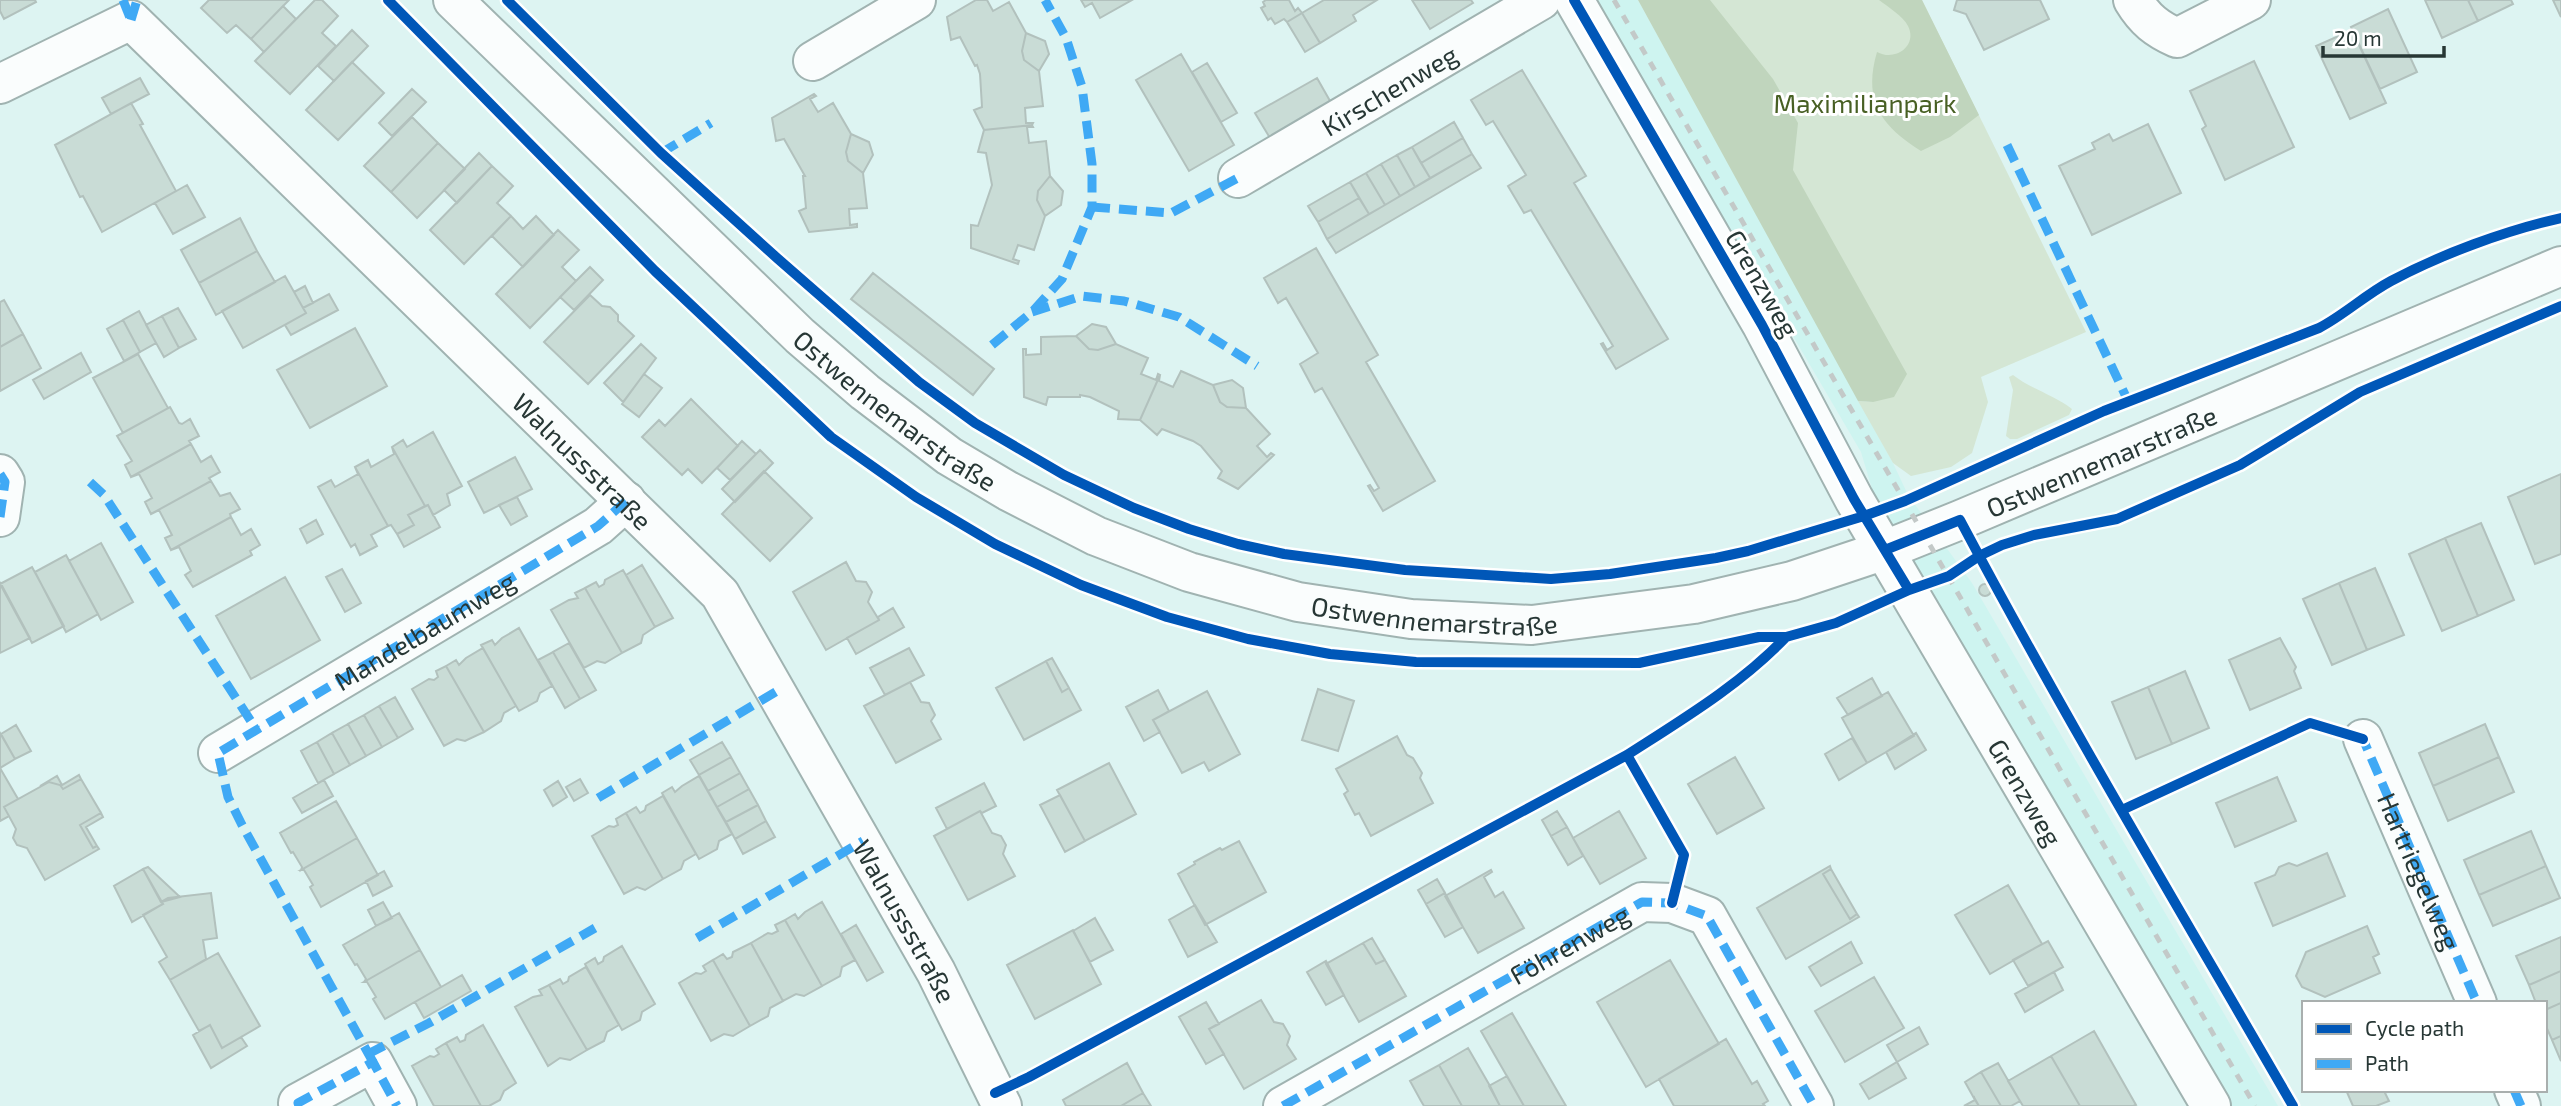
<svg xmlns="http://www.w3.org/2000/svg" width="2561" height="1106" font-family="'Exo 2',sans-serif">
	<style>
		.built { fill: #cef4f0 }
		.green { fill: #d4e6d4 }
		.forest { fill: #c0d5bd }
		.building { fill: #c9dcd6; stroke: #b2c1bd; stroke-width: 2 }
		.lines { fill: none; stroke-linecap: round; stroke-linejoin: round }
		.street-casing { stroke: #a0b3b1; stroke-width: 42 }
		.secondary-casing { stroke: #a0b3b1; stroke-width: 42 }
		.street { stroke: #fafdfd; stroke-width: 38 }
		.secondary { stroke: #fafdfd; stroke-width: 38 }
		.rail { stroke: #c3c9c8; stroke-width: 5; stroke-dasharray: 9 9; stroke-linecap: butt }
		.quiet { stroke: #3fa9f5; stroke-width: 9; stroke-dasharray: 18 9; stroke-linecap: butt }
		.cycleway-casing { stroke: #fff; stroke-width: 15 }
		.cycleway { stroke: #0057b8; stroke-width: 10 }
		.labels { text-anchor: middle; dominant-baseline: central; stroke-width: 6; stroke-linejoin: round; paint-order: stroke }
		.street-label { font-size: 26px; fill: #273735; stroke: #fff }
		.park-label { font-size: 26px; fill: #486024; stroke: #fff }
	</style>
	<rect width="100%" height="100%" fill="#ddf4f2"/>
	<path class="built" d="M1596,0H1638L1893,463L1908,495L1972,583L2278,1106H2229L1878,509L1861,452Z"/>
	<path class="green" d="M1697,0H1922L2086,332L1981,377L1988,402L1972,453L1951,467L1911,476L1893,463L1858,401L1873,402Z
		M2013,375C2031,389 2054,395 2072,409L2069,415L2017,439H2010L2006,436L2013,390L2009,377Z"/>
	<path class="forest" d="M1638,0H1710L1773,79L1798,123L1793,170L1907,374L1894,397L1873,402L1858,401Z
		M1879,0H1922L1979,115L1950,137L1921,151C1880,125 1863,100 1877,52C1895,62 1918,46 1908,26C1903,16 1888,7 1879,0Z"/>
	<path class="building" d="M0,0H35L36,2L4,19L0,11Z
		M209,0H289L251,39L236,25L227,33L201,8Z
		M315,0H322L338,16L322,33L336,46L290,94L255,61Z
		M976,0H987L993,11L1009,2L1026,33L1022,51L1024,60L1039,71L1043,106L1025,108L1026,123H1033L1032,125L984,130L974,110L982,107L980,74L977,65L975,66L960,37L951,40L947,17Z
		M1081,0H1132L1100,18L1092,3L1085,7Z
		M1266,0H1289L1295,11L1298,8L1302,13L1287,22L1284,19L1275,24L1271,18L1268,20L1261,8L1265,6L1263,2Z
		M1324,0H1377L1353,15L1356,21L1320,43L1302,13Z
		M1412,0H1471L1473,3L1430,29Z
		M1957,0H2040L2049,19L1984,50L1966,14L1954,10Z
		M2425,0H2468L2478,21L2442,38Z
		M2468,0H2511L2513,4L2478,21Z
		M2553,0H2561V17Z
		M283,6L296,19L264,52L251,39Z
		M2388,9L2417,72L2380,89L2351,27Z
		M1302,13L1320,43L1305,52L1287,22Z
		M352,30L368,46L334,81L318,66Z
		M2352,30L2386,103L2350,119L2316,46Z
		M1026,33L1045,41L1049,54L1039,71L1024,60L1022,51Z
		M1181,54L1234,145L1189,171L1136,80Z
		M2254,61L2294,147L2225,180L2202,129L2206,126L2190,91Z
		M352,62L384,93L338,140L306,110Z
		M1207,63L1237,113L1221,122L1192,72Z
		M1522,70L1586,176L1574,183L1668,339L1616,369L1601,344L1603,343L1607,350L1613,346L1531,210L1524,213L1508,186L1526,175L1493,121L1486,125L1471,100Z
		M140,78L149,94L111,114L102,98Z
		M1317,78L1334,108L1273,143L1255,113Z
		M412,89L426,102L392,136L379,123Z
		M814,94L816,96L810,99L818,112L833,103L851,134L846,152L848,161L863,173L867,208L849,209L850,225L857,224V227L809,232L799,211L806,208L803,176H805L784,139L776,141L772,118Z
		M131,103L143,124L140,125L176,191L102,232L83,196L80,197L55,145Z
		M412,117L438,143L391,192L364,166Z
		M1454,122L1463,138L1421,163L1412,147Z
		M2148,124L2181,193L2092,235L2059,166L2095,149L2092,143L2109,134L2113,141Z
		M1032,125L1033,127H1027L1029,143L1046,141L1050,176L1038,191L1037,200L1045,216L1034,250L1018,245L1013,259L1019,261L1018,264L971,248V225L978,226L992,185L986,153L978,152L984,130Z
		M851,134L869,142L873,155L863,173L848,161L846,152Z
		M1463,138L1472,154L1430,178L1421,163Z
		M438,143L465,169L417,218L391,192Z
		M1412,147L1430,178L1415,187L1397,155Z
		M479,153L492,166L457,203L444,190Z
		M1472,154L1481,168L1336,253L1327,239Z
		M1397,155L1415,187L1400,196L1381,164Z
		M1381,164L1400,196L1385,205L1366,173Z
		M492,166L513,186L497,203L511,216L464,264L430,230Z
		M1366,173L1385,205L1369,214L1350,182Z
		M1050,176L1063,191L1061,205L1045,216L1037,200L1038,191Z
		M1350,182L1359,198L1318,222L1308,206Z
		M187,185L205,217L173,234L155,203Z
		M1359,198L1369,214L1327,239L1318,222Z
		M511,216L523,229L536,216L554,235L523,267L492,236Z
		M240,218L257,251L199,283L181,250Z
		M558,230L579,250L562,267L576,281L530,328L496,294Z
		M1316,248L1378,355L1366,362L1435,481L1383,511L1368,486L1370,485L1374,491L1379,488L1322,388L1315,392L1300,364L1318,353L1286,298L1278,303L1264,278Z
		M257,251L275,282L216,315L199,283Z
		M590,267L603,280L574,310L560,297Z
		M873,273L994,369L973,395L851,299Z
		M285,276L306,313L243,348L222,311Z
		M305,286L313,303L303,308L294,292Z
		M329,294L338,310L291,335L285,325L306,313L303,308Z
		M590,295L602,306L610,307L618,315V321L634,336L588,384L544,342Z
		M4,300L23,334L0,347V302Z
		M178,308L196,339L179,348L162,316Z
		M139,311L156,343L140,352L123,320Z
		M162,316L179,348L164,357L146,325Z
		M123,320L140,352L124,361L107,329Z
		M1092,324L1106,327L1116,344L1098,350L1089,349L1076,336Z
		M355,328L387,386L310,428L277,370Z
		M23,334L41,368L0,391V347Z
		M1076,336L1089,349L1098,350L1116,344L1148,358L1141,374L1156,380L1158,374L1160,375L1140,420L1118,419L1119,411L1090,397L1080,395V397H1048L1046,405L1024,397L1023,349H1026V355L1041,354V337Z
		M641,344L656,358L623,402L604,383Z
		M81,353L91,372L44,399L33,380Z
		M138,354L168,408L123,433L93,378Z
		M1181,371L1213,385L1220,402L1227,407L1246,408L1270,434L1257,446L1267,457L1271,453L1274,455L1238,489L1218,478L1222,471L1201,446L1193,441L1162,429L1157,435L1140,420L1160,375L1159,381L1173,387Z
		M644,374L662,388L639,417L622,404Z
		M1232,380L1243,388L1246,408L1227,407L1220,402L1213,385Z
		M691,399L738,446L702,483L688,469L682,475L642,437L659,420L665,426Z
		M170,407L179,423L182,424L190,419L199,436L189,441L191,444L131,477L125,465L132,461L117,436Z
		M433,432L462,486L447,494L450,505L433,515L428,505L425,506L392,447L403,440L407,447Z
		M742,441L756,454L730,480L717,468Z
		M191,444L201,462L211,456L220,472L209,478L211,481L151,514L145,502L152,498L139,474L131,477Z
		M392,447L425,506L408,515L414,525L397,534L391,525L388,526L355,467L368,460L371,467L394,454Z
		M760,450L773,463L735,502L722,489Z
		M515,457L532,489L484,513L468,482Z
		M355,467L388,526L371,535L377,546L360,555L355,544L351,547L318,487L331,480L335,487L358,474Z
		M764,471L812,518L770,561L722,514Z
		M2561,474V554L2535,564L2508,497Z
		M211,481L220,496L230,493L240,509L230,514L231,517L171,550L165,538L172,535L159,510L151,514Z
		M517,497L527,516L511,525L499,505Z
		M428,505L440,527L404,547L397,534L414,525L408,515Z
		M231,517L241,535L251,529L260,545L250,551L252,555L193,587L185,575L191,571L179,547L171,550Z
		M316,520L323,534L307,543L300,529Z
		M2481,523L2514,600L2478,616L2445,538Z
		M2445,538L2478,616L2442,631L2409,554Z
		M101,543L133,602L101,620L69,561Z
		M66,555L98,614L66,632L35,572Z
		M846,562L856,581L866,582L872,592L868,602L879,620L826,650L793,592Z
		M642,565L673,618L655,627L626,575Z
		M32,567L64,626L32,643L0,584Z
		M2375,568L2404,635L2367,650L2339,583Z
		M342,569L361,603L345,612L326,577Z
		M623,570L655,627L643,635L641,643L622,653L585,588L596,582L599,587L604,584L605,580Z
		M285,577L320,640L251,679L216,616Z
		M0,582L30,638L0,653Z
		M2339,583L2367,650L2332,665L2303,599Z
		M1979 590a6 6 0 1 1 12 0a6 6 0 1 1-12 0Z
		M585,588L622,653L605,663L597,661L584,668L551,610L569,600L578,598L575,593Z
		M893,608L904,627L856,654L847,638L879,620L878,617Z
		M519,628L552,686L540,693L537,701L519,711L481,645L492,640L495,645L502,638Z
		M2280,638L2296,667L2294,671L2301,688L2250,710L2229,660Z
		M569,643L596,690L580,699L553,652Z
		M483,648L516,706L504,713L501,721L484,732L446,666L456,660L459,665L466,658Z
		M909,648L924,675L885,695L870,668Z
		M553,652L580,699L565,708L538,660Z
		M1052,658L1069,688L1062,692L1046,661Z
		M1046,661L1062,692L1069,688L1081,710L1024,740L996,688Z
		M446,666L484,732L465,741L457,739L444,746L412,689L429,679L434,680L438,677L436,671Z
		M2185,671L2209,728L2172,744L2148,687Z
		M1872,678L1882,696L1848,715L1837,698Z
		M910,682L921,702L929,703L935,715L931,721L941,739L896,763L864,706Z
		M2148,687L2172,744L2136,759L2112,702Z
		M1318,689L1354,701L1338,751L1302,740Z
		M1158,690L1169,711L1153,720L1160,732L1144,741L1126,707Z
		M1207,691L1240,754L1209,771L1204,762L1182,773L1153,720Z
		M1888,692L1914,736L1867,763L1842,718Z
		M395,697L413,729L398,738L379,706Z
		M379,706L398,738L382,747L364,715Z
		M364,715L382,747L366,756L348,724Z
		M348,724L366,756L350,765L332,733Z
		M2485,724L2499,757L2433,786L2419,753Z
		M16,725L31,751L15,759L1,734Z
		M0,733L15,759L0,768Z
		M332,733L350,765L334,774L317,742Z
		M1916,733L1926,750L1895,769L1886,752Z
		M1397,736L1407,755L1413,758L1422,773L1420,778L1433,803L1371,836L1359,813L1355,815L1344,794L1348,791L1336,769Z
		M1852,738L1867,763L1839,780L1825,754Z
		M317,742L334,774L318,783L301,751Z
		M722,742L731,757L699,775L690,760Z
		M731,757L740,773L708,791L699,775Z
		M1735,757L1764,808L1717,834L1688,784Z
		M2499,757L2514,792L2448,821L2433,786Z
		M1109,763L1136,814L1085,841L1057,790Z
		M0,768L18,799L4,807L9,816L0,821Z
		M740,773L749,789L717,807L708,791Z
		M79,775L81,779L63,789L60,785L49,782L40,786L57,776L62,785Z
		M699,776L732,834L719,841L717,849L699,859L662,793L672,787L675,792L682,786Z
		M2277,777L2296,821L2235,847L2216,803Z
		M81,779L101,813L80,825L93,848L97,846L99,849L45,880L27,848L17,845L13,838L16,829L4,807L49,782L60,785L63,789Z
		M580,779L588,793L574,801L566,787Z
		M324,780L333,796L302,813L293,798Z
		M558,781L567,797L553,806L544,790Z
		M984,783L996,806L982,813L980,811L947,829L936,808Z
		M749,789L758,805L726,822L717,807Z
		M1060,795L1085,841L1065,852L1040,805Z
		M663,796L696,854L684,861L681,869L663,879L626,813L636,807L640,813L645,810L646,806Z
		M336,801L357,838L301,870L302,867L293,852L291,853L280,833Z
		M758,805L766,821L735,839L726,822Z
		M980,811L992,833L1001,836L1006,845L1003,854L1015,876L968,900L934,836Z
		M1557,811L1567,827L1551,836L1542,820Z
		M1619,811L1646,858L1600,884L1573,838Z
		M101,813L103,817L86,827L97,846L93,848L80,825Z
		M626,813L663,879L645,890L637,887L624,894L592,836L609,826L614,827L618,825L616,819Z
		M766,821L775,837L743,854L735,839Z
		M1567,827L1583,856L1568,865L1551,836Z
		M2531,831L2546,866L2479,895L2464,860Z
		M357,838L378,875L321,907L310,887L313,885L304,870H301Z
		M1239,841L1266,892L1205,925L1178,874L1195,864L1194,862L1220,848L1222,850Z
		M2327,853L2345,896L2273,926L2255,883L2275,875L2279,867L2289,863L2297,866Z
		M1830,866L1831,869L1823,874L1850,919L1857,914L1859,917L1786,959L1757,908Z
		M2546,866L2560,898L2493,926L2479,895Z
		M148,867L180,897L161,902L143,869Z
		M143,869L163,904L132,922L114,886Z
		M1831,869L1857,914L1850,919L1823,874Z
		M1491,870L1492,872L1484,877L1495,897L1503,892L1524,928L1478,953L1445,896Z
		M384,871L392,886L373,896L366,881Z
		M1437,879L1445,893L1426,904L1418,890Z
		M2008,885L2042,944L1990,974L1955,915Z
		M211,893L217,938L203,940L206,959L170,980L159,962L167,957L143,915L163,904L161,902L168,898Z
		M1445,893L1463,927L1445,937L1426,904Z
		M383,902L392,918L376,926L368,910Z
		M822,902L855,960L842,967L840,976L822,986L785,920L795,914L798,919L805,912Z
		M1195,905L1217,942L1188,957L1169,920Z
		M399,913L420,950L364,982L366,979L357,964L355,965L343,945Z
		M1095,918L1113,950L1090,962L1073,931Z
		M785,920L822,986L804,996L796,994L783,1001L751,943L768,933L772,934L778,931L775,925Z
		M856,925L883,972L867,981L841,934Z
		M2367,926L2379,954L2373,957L2380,973L2325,997L2302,987L2296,976L2306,952Z
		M1073,930L1101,984L1035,1019L1007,965Z
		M2561,937V971L2529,985L2516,956Z
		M1372,938L1385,960L1376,964L1363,943Z
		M2048,941L2063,967L2028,986L2013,960Z
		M1851,942L1862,963L1821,986L1809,967Z
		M751,943L783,1001L770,1008L768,1016L750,1026L713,960L723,954L727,959L732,957L733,952Z
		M1363,943L1376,964L1385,960L1406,996L1359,1022L1326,964Z
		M622,946L655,1004L642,1012L640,1020L622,1030L585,964L595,958L598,964L603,961L604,957Z
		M420,950L441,987L385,1019L373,999L376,997L367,982H364Z
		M218,953L260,1026L222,1048L210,1025L199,1031L170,980Z
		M713,960L750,1026L733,1036L724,1034L711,1041L679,983L696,973L701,974L706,971L703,966Z
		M1670,960L1719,1044L1646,1087L1597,1002Z
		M1326,961L1344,995L1326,1005L1307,972Z
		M586,967L619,1025L607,1032L604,1041L587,1050L549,985L560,979L563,984L568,981L569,977Z
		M2561,971V1003L2545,1010V1003H2536L2529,985Z
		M2054,972L2063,990L2025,1012L2015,994Z
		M462,975L471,991L424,1018L415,1002Z
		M1874,977L1904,1028L1845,1062L1815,1011Z
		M549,985L587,1050L570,1060L560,1058L548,1066L515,1007L533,997L542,995L539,990Z
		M1261,1000L1274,1022L1283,1024L1290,1036L1287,1045L1296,1059L1244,1089L1209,1029Z
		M1206,1002L1219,1024L1209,1029L1224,1054L1206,1064L1179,1017Z
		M2561,1003V1036L2552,1040L2545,1024V1010Z
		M1512,1013L1566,1106H1524L1481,1031Z
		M210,1025L222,1048L241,1037L247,1046L211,1068L193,1035Z
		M483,1025L516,1083L504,1091L500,1100L489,1106H481L446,1043L457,1037L460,1042L465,1040L466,1035Z
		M1919,1027L1928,1044L1897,1062L1887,1045Z
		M2094,1031L2136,1105L2133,1106H2080L2051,1056Z
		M2561,1036V1061L2552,1040Z
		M1726,1039L1752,1084L1757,1081L1768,1101L1763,1104L1765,1106H1674L1659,1079Z
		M446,1043L481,1106H434L412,1066L430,1056L434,1057L439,1054L436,1049Z
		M1468,1048L1490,1086L1500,1106H1462L1439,1065Z
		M2051,1056L2080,1106H2023L2008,1081Z
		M1897,1062L1906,1078L1869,1099L1860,1084Z
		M1127,1063L1143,1093L1121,1106H1066L1063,1100Z
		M1998,1063L2020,1101L2011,1106H2001L1981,1072Z
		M1439,1065L1462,1106H1424L1421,1101L1410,1081Z
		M1981,1072L2001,1106H1979L1975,1100L1965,1082Z
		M1507,1076L1524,1106H1500L1489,1086Z
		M2346,1090H2391L2385,1093L2389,1101L2376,1106H2353Z
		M1143,1093L1151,1106H1121Z
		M1975,1099L1979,1106H1964L1975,1100Z"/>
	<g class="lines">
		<g class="street-casing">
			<g id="street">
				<path id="s1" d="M1574,0L1762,325L1854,499L2211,1106"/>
				<path d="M2133,0C2145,20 2157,29 2177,38L2251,0"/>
				<path d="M813,61L916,0"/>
				<path id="s2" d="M0,84L131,20L720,594L936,972L1002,1106"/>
				<path id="s3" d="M1238,178L1541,0"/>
				<path d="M0,474L5,482L0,517"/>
				<path d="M2363,739L2477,1003"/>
				<path id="s4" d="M218,753L598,526L626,501"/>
				<path d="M2514,1090L2521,1106"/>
				<path d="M299,1106L298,1103L373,1062L397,1106"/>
				<path d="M1283,1106L1642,902L1672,903L1707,916L1814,1106"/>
			</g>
		</g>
		<g class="secondary-casing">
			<g id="secondary">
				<path id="s5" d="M453,0L800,336L865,392L949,456L1008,491L1096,536L1189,572L1298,602L1411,619L1532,625L1694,604L1792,581L1885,550L1960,520L2561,266"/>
			</g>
		</g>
		<use href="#street" class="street"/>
		<use href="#secondary" class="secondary"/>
		<path class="rail" d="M1614,0L2255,1106"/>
		<g class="quiet">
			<path d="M123,0L131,20"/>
			<path d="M131,20L137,0"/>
			<path d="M2007,145L2129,403"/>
			<path d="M661,153L711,123"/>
			<path d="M1092,207L1171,213L1238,178"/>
			<path d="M1032,312L1082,296L1124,301L1179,317L1257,366"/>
			<path d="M992,345L1032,312L1062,279L1092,207V164L1082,87L1066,38L1045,0"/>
			<path d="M0,474L5,482L0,517"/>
			<path d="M90,482L104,495L256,729"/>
			<path id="s6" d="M2357,737L2363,739L2477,1003"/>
			<path d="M598,798L777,691"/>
			<path d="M697,938L863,841"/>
			<path d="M368,1054L429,1023L595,928"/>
			<path d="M373,1062L242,825L228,797L218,753L598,526L626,501"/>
			<path d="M2514,1090L2521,1106"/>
			<path d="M299,1106L298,1103L373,1062L397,1106"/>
			<path id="s7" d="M1283,1106L1642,902L1672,903L1707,916L1814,1106"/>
		</g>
		<g class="cycleway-casing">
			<path id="cycleway" d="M388,0L655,271L831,437L916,497L995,544L1081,585L1167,617L1248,639L1330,654L1416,662L1639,663L1759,637H1786L1836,623L1909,590L1949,576L1979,556L2002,545L2034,535L2117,519L2240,465L2360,392L2561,306
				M507,0L661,153L777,258L919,382L975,423L1064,475L1134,508L1189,529L1238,544L1284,554L1405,570L1551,579L1610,574L1716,558L1748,551L1864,516L1905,501L2104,411L2319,328C2344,315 2365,295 2391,281C2442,254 2504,231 2561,218
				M1574,0L1762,325L1854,499L1909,590
				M1885,550L1960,520C2065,718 2181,912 2293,1106
				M1627,755L1684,855L1672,903
				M2122,810L2310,723L2363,739
				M995,1093L1029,1077L1627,755C1683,719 1740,685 1786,637"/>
		</g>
		<use href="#cycleway" class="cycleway"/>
	</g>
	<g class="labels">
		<g class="street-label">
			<text stroke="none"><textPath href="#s3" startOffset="175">Kirschenweg</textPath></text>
			<text transform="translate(1763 283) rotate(60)">Grenzweg</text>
			<text stroke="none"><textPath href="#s5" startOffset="604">Ostwennemarstraße</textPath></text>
			<text stroke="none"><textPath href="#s2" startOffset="777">Walnussstraße</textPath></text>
			<text stroke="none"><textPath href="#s5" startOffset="1886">Ostwennemarstraße</textPath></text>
			<text stroke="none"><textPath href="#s5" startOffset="1192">Ostwennemarstraße</textPath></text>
			<text stroke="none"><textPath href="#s4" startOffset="240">Mandelbaumweg</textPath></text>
			<text stroke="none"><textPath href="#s1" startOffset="912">Grenzweg</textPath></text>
			<text stroke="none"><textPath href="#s6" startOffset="150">Hartriegelweg</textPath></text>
			<text stroke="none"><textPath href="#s2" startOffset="1344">Walnussstraße</textPath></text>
			<text stroke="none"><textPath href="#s7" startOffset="329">Föhrenweg</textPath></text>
		</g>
		<g class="park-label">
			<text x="1865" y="102">Maximilianpark</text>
		</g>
	</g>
	<rect x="2302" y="1001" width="245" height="91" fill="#ffffff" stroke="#a9afae" stroke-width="2"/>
	<rect x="2316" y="1024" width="35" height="10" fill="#0057b8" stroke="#a9afae" stroke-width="2"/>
	<text x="2365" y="1036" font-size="21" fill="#273735">Cycle path</text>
	<rect x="2316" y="1059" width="35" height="10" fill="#3fa9f5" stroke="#a9afae" stroke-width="2"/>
	<text x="2365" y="1071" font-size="21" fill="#273735">Path</text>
	<path d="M2323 46v10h121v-10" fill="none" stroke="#273735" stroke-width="3.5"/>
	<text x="2334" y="46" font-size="21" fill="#273735" stroke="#ffffff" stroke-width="5" paint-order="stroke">20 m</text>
</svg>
